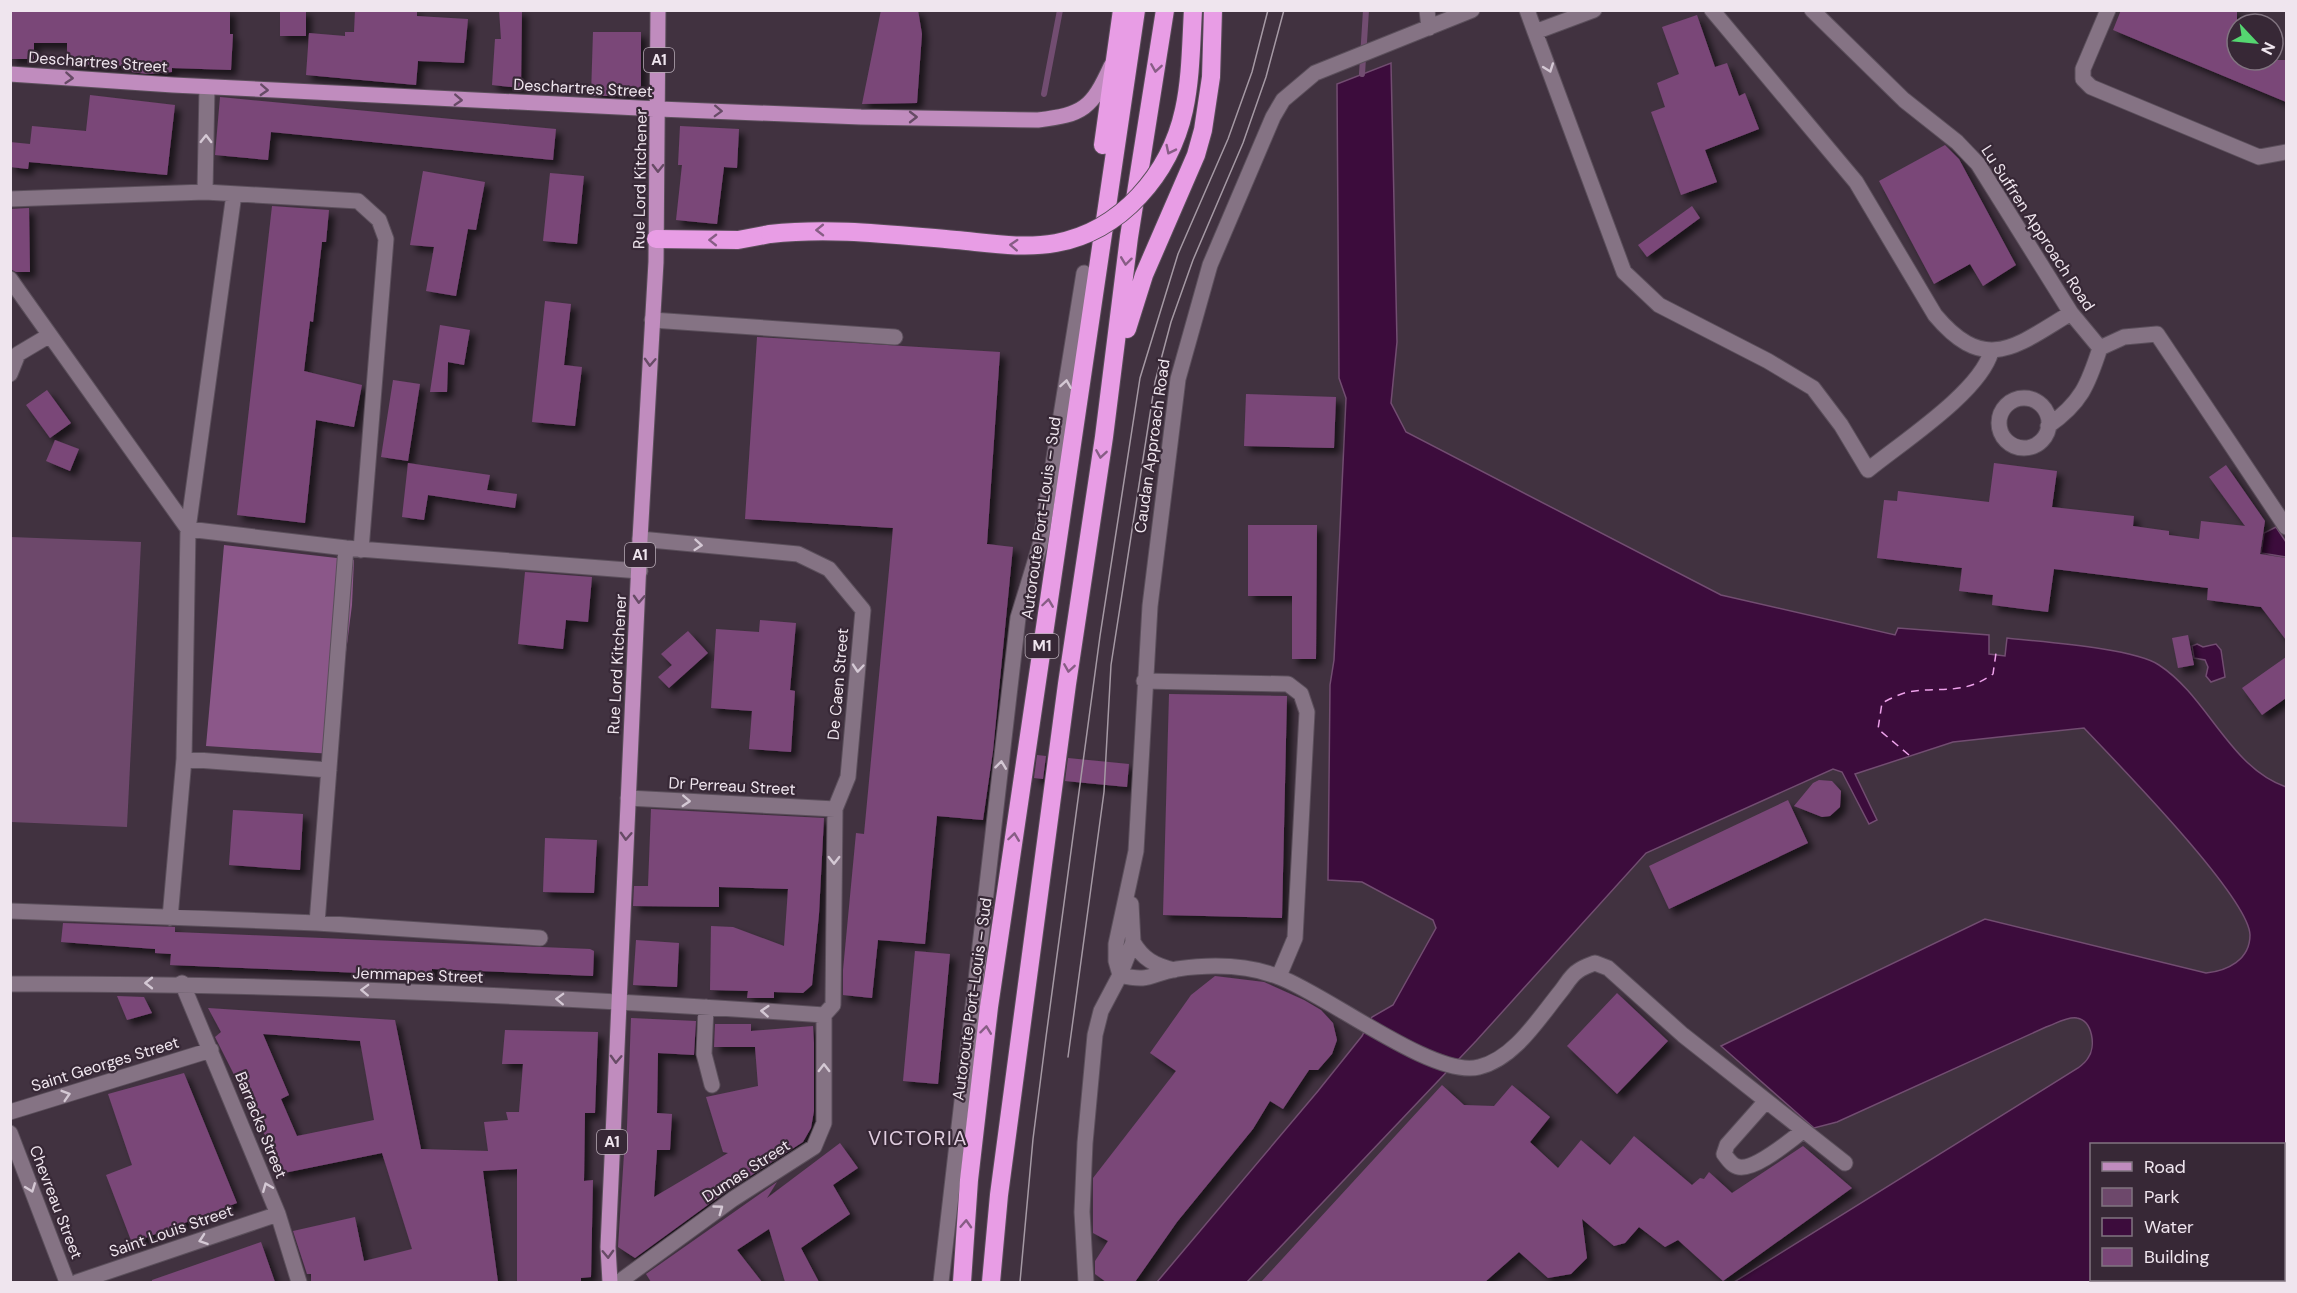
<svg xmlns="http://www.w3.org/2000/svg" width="2297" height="1293" font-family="'DM Sans',sans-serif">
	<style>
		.green { fill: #6d486b }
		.forest { fill: #8b5789 }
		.water { fill: #3c0c3c; stroke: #724d71; stroke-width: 1.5; fill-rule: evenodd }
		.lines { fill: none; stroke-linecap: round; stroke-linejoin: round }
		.stream { stroke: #724d71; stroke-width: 6 }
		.ferry { stroke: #eda2ea; stroke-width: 1.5; stroke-dasharray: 8 6; stroke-linecap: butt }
		.building { fill: #7a4778; fill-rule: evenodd; filter: url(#shadow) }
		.minor-casing { stroke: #5b4f5b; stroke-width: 17 }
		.major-casing { stroke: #5b4f5b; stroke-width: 17 }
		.highway-casing { stroke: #5b4f5b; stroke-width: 20 }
		.minor { stroke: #857384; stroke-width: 15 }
		.major { stroke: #c08cbe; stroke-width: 15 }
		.highway { stroke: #e89de5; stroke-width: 18 }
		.tram { stroke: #a599a4; stroke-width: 1.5 }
		.highway-bridge-casing { stroke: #5b4f5b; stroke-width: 20; stroke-linecap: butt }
		.highway-bridge { stroke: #e89de5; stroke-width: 18 }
		.oneway { stroke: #875d85 }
		.oneway2 { stroke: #d4c8d4 }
		.oneway3 { stroke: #674b66 }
		.labels { text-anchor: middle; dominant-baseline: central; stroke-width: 4.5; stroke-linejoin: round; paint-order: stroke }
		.shield { fill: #372836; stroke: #b8acb7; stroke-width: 1.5 }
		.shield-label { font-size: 15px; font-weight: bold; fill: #efe5ee }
		.street-label { font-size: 16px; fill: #efe5ee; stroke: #372836 }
		.quarter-label { font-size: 20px; letter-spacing: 1.5px; fill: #e0cddf; stroke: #372836 }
	</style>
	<defs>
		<filter id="shadow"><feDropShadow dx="5.5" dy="5.5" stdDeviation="3" flood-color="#0009"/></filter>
	</defs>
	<rect width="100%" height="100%" fill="#413240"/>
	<path class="green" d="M11,537L141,542L127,827L11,822Z"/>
	<path class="forest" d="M224,545L354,560L352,605L333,754L206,746Z"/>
	<path class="water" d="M1391,63L1397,342L1391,403L1406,432L1721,595L1895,635L1898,628L1989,635V654L2005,656L2007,638C2042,642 2133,648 2159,665C2208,697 2229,767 2286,787V1282H1734L2078,1068C2082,1065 2086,1062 2088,1058C2096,1047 2093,1021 2077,1018C2068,1016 2055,1024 2046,1027L1837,1122L1814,1128L1721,1046L1985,919L2206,973C2227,971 2250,960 2250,935C2249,897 2115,761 2084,728L1953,742L1855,774L1877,820L1869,824L1842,772L1833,769L1646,853L1476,1041L1247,1282H1157L1318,1091L1362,1036L1372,1017L1393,1005L1436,928L1433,920L1362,882L1328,880L1330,685L1334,660L1346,398L1339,378L1337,84ZM2092,1144H2284V1280H2092Z
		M2276,527L2286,542V557L2261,553L2264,533Z
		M2197,644L2203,647L2216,644L2221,650L2225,677L2211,682L2206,676L2208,667L2205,660L2194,658L2192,646Z"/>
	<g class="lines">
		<path class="stream" d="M1362,74L1366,10
			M1044,94L1060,10"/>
		<path class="ferry" d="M1909,755L1878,729L1882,703C1890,699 1899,694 1908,692C1941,686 1962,696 1993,674L1996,653"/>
	</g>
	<path class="building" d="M10,10H230V34H233L231,70L172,68V72L147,74L132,72L131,66L67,64V43H34V59H10Z
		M280,10H306V36H280Z
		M355,10H417V16L468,19L464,63L418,61L416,85L306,75L309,33L345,36V32H354Z
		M499,10H522L521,88L492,85L495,39H501Z
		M881,10H918L922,34L917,103L862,104Z
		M2121,10H2237V60H2286V102L2113,30Z
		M1697,15L1715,67L1727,63L1739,96L1745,93L1759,129L1705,150L1717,182L1681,195L1651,112L1665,107L1657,83L1679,74L1662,27Z
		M593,32H641V96H591Z
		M90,95L175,105L167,175L29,162L28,169L10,167V142L30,144L32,126L86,131Z
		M220,97L556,129L553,160L271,132L268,160L215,155Z
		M680,126L739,129L737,168L724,167L717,224L676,220L682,165H678Z
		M1945,145L1959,159L2016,265L1983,286L1970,264L1934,284L1879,181Z
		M423,171L485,182L476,230L468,229L456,296L426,291L434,247L410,245Z
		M550,173L584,176L577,244L543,241Z
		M272,206L329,210L326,242H322L313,322L310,321L304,371L362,385L354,427L316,420L305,523L237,515Z
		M1692,206L1700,218L1647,257L1638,245Z
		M29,208L30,272H16L12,270L10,209Z
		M545,301L571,304L564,365L582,367L575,426L532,422Z
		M440,325L470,330L464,365L448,362L447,392H430Z
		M757,337L1000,352L987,544L1013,547L993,751L983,820L937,816L925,944L878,940L872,998L843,995V970L856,833L864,834L893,528L745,519Z
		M393,380L420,384L408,461L381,457Z
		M47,390L71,423L50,438L26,405Z
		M1246,394L1336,397L1334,448L1244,446Z
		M55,440L79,449L70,471L46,461Z
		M408,463L490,475L487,490L517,494L515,508L428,495L424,520L402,517Z
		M1994,463L2057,471L2052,507L2134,516L2133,526L2169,531V535L2199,539L2201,521L2245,526L2209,477L2226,465L2265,521L2260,554L2286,558V640L2261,607L2207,600L2208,588L2054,569L2048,612L1992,605L1993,595L1959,591L1962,568L1877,558L1884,500L1897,501L1898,491L1989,502Z
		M1248,525H1317L1316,659H1292V596H1248Z
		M525,572L592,577L588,622L566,620L563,649L518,644Z
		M760,620L796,623L790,690L795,691L791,752L749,749L752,711L711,708L716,629L759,632Z
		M688,631L708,653L669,688L658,677L672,665L661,654Z
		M2188,635L2194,665L2178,668L2172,638Z
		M2286,657V698L2262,715L2242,688Z
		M1169,694L1287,696L1282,918L1163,915Z
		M1037,755L1046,756L1043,779L1034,778Z
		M1068,758L1129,764L1127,787L1065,781Z
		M1819,780L1832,781L1841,791L1840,807L1830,816L1822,817L1794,806L1813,783Z
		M1788,800L1808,843L1669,909L1649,866Z
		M651,809L824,818L819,914L812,985L803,993L774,992V998H747L748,991L710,990L711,926L733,927L784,946L788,889L719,887V907L633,906L634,886H648Z
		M233,810L303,814L300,870L229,865Z
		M545,838L597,840L594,893L543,892Z
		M63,923L175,927V932L590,949L594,951L593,976L432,969V976L170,965L171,954L155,953V949L61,942Z
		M636,940L679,943L677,987L633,985Z
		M915,951L950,954L938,1084L903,1081Z
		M1215,976L1264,982L1304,1000L1321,1010L1333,1023L1337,1040L1332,1054L1318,1070H1309L1283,1109L1270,1101L1253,1129L1177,1222L1135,1282H1106L1095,1274V1261L1108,1241L1093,1233V1178L1176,1071L1150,1053L1191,995Z
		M1617,993L1668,1041L1617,1094L1567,1046Z
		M117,996L144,997L152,1013L127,1020Z
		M208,1008L395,1020L421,1149L488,1151L484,1122L508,1120L506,1112H519L523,1064H502L505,1030L598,1032L595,1113H585L584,1181L593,1180L591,1277L581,1278V1282H517V1169L483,1171L498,1282H311V1274H307L293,1231L355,1217L364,1261L412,1249L382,1153L284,1173L215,1037L221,1032ZM263,1034L360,1041L374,1120L297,1136L281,1099L289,1095Z
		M631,1018L696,1021L694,1055L658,1053L657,1113L672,1114L670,1150H657L654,1197L728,1153L723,1152L706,1097L758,1086L755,1047H714L715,1024H751V1031L813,1026L814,1043V1111L811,1128L803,1142L727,1191L635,1258L618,1247L624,1154H626Z
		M184,1073L237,1203L132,1243L106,1175L132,1165L108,1094Z
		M1442,1085L1464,1105L1494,1106L1512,1085L1550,1117L1530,1142L1558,1168L1581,1140L1610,1165L1634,1136L1692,1185L1700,1178L1704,1179L1709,1172L1732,1193L1803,1146L1852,1188L1723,1281L1678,1240L1665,1247L1639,1227L1625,1243L1614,1246L1582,1219L1587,1258L1571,1274L1548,1278L1519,1252L1485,1282H1261Z
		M840,1143L858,1168L833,1185L850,1214L801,1248L819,1282H785L769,1229L737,1250L762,1282H651L646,1274L777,1182L767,1198Z
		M261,1242L275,1282H152V1280Z"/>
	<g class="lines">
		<g class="minor-casing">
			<path id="minor" d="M1427,10L1429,28
				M1527,10L1535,32
				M1594,10L1535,32L1624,272L1659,305L1768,361L1813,388L1841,425L1868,470C1901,443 1980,392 1991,352
				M1712,10L1856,182L1935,315C1986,376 2017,345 2071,313
				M1812,10L1904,100L1957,142L1978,164L2071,313L2100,348
				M2108,10L2083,69V79L2091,87L2259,157L2286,152
				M205,192L207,87
				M10,199L205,192L358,201L379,220L386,239L361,550
				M10,279L188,529L346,548L640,571
				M652,320L895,337
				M10,374L18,354L50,335
				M1999 423a25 25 0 1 1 50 0a25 25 0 1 1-50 0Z
				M2048,426C2081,403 2088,385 2100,348L2124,337L2157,334L2286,527
				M640,539L798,554L829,569L863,610L848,777L835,809L833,1005L824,1015
				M1144,681L1288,684L1301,694L1307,712L1295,938L1279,976
				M184,759L329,770
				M628,798L835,809
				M10,911L317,923L540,938
				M170,918L184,759L188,529L234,194
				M317,923L346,548
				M1133,942C1143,959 1154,965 1174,970
				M1120,975L1116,961V944L1136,851L1150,606L1178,379L1210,265L1273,117L1283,100L1315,73L1472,10
				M1120,975C1152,983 1150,973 1177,969C1212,964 1246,964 1279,977C1326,994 1434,1079 1479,1067C1514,1059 1539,1018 1561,991C1566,985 1571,975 1578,971C1583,967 1590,965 1595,963L1608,968L1683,1035L1845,1163
				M182,983L278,1214L299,1282
				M10,984C282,983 553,996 824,1015
				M706,1007L704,1054L712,1085
				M1766,1101L1727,1145L1724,1154C1728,1159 1732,1166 1739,1167C1756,1170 1789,1141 1803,1131
				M10,1112L211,1050
				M10,1133L67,1282
				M77,1282L278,1214
				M619,1282L733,1199L814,1147L824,1123V1015
				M941,1282L1018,618L1040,545L1084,273
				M1086,1282L1082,1212L1085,1143L1095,1035L1101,1011L1120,975L1133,942L1131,904"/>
		</g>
		<g class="major-casing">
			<path id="major" d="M10,74L173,85L659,109L861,117L1038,120C1083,115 1092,108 1111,66
				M610,1282L608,1247L640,539L656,262L658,10"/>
		</g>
		<g class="highway-casing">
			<path id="highway" d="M1103,145L1122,10
				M656,239L738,240L770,234
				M1127,329L1144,275L1196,155L1203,130L1211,77L1213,10
				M962,1282L969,1180L989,1007L1136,10
				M991,1282L999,1195L1067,684L1104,437L1129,237L1165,10"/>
		</g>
		<use href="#minor" class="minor"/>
		<use href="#major" class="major"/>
		<use href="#highway" class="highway"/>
		<path class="tram" d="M1068,1057L1104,792L1111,665L1155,382L1171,322L1193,260L1243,143L1266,77L1284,10
			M1020,1282L1033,1139L1046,1037L1100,636L1140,378L1178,254L1228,139L1252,72L1268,10"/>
		<g class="highway-bridge-casing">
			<path id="highway-bridge" d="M770,234C832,227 894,235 956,240C989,243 1023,249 1056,243C1121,231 1170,174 1184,110C1191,78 1191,44 1193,10"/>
		</g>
		<use href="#highway-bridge" class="highway-bridge"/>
	</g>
	<defs><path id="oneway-chevron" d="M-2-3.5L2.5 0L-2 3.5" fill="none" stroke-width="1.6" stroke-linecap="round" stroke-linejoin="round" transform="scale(1.5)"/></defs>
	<g class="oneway">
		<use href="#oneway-chevron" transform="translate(1156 68) rotate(99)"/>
		<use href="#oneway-chevron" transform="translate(1170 150) rotate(116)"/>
		<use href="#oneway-chevron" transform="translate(820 230) rotate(179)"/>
		<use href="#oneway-chevron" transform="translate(713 240) rotate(-179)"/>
		<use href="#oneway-chevron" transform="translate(1014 245) rotate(-177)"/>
		<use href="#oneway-chevron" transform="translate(1126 261) rotate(97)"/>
		<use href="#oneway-chevron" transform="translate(1101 454) rotate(99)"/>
		<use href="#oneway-chevron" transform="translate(1048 603) rotate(-82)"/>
		<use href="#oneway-chevron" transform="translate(1069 668) rotate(99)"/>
		<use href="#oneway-chevron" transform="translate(1014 837) rotate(-82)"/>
		<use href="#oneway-chevron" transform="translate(986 1030) rotate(-83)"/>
		<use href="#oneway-chevron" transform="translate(966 1224) rotate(-87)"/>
	</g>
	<g class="oneway2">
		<use href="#oneway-chevron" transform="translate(1549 68) rotate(70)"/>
		<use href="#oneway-chevron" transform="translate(206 139) rotate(-89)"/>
		<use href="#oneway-chevron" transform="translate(1066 384) rotate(-81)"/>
		<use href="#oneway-chevron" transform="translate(698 545) rotate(5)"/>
		<use href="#oneway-chevron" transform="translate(858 668) rotate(95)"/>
		<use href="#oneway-chevron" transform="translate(1001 765) rotate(-83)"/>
		<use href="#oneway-chevron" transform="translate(686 801) rotate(3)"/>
		<use href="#oneway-chevron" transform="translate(834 860) rotate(90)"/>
		<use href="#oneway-chevron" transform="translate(149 983) rotate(180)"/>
		<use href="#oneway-chevron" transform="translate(365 990) rotate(-178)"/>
		<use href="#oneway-chevron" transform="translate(560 999) rotate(-178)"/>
		<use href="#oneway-chevron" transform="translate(765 1011) rotate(-176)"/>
		<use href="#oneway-chevron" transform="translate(824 1068) rotate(-90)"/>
		<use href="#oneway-chevron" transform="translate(66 1095) rotate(-17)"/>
		<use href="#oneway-chevron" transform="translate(267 1187) rotate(-112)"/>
		<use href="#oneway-chevron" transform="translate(31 1188) rotate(69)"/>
		<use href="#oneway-chevron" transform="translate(719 1209) rotate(-36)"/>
		<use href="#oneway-chevron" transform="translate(203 1240) rotate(161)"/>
	</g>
	<g class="oneway3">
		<use href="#oneway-chevron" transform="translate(69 78) rotate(4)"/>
		<use href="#oneway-chevron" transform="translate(264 90) rotate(3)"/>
		<use href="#oneway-chevron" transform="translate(458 100) rotate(3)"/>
		<use href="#oneway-chevron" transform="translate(718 111) rotate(2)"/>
		<use href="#oneway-chevron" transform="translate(913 117)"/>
		<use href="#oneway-chevron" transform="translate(658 168) rotate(91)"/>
		<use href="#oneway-chevron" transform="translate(650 362) rotate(93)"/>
		<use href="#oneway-chevron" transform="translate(639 599) rotate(93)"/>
		<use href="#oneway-chevron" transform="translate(626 836) rotate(93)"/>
		<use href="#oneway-chevron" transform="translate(616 1059) rotate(92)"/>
		<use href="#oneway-chevron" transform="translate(608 1254) rotate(88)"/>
	</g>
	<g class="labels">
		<g class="shield">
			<rect x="644" y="48" width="30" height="24" rx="4.5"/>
			<rect x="625" y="543" width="30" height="24" rx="4.5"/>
			<rect x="1025.5" y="634" width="33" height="24" rx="4.5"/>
			<rect x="597" y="1130" width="30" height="24" rx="4.5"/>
		</g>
		<g class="shield-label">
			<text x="659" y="60">A1</text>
			<text x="640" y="555">A1</text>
			<text x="1042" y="646">M1</text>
			<text x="612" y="1142">A1</text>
		</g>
		<g class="street-label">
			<text transform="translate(98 62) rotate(4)">Deschartres Street</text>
			<text transform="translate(583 88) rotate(3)">Deschartres Street</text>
			<text transform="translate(640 179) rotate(-89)">Rue Lord Kitchener</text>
			<text transform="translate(2038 228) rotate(57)">Lu Suffren Approach Road</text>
			<text transform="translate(1152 446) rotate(-82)">Caudan Approach Road</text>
			<text transform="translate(1041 518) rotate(-82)">Autoroute Port-Louis – Sud</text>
			<text transform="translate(617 664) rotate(-87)">Rue Lord Kitchener</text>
			<text transform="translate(838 684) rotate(-85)">De Caen Street</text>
			<text transform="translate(732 786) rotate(3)">Dr Perreau Street</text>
			<text transform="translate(418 975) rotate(2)">Jemmapes Street</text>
			<text transform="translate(972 999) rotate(-82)">Autoroute Port-Louis – Sud</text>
			<text transform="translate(105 1064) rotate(-17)">Saint Georges Street</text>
			<text transform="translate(261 1125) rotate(68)">Barracks Street</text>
			<text transform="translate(746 1171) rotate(-33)">Dumas Street</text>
			<text transform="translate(56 1202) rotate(69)">Chevreau Street</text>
			<text transform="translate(171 1231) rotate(-19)">Saint Louis Street</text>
		</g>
		<g class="quarter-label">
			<text x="918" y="1138">VICTORIA</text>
		</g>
	</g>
	<rect width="2297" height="1293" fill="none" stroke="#efe5ee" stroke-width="24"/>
	<rect x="2090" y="1143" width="195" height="138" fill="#372836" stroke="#817480" stroke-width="1.5"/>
	<rect x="2102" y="1162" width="30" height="9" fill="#c08cbe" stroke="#817480" stroke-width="1.5"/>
	<text x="2144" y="1173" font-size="18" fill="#efe5ee">Road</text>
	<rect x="2102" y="1188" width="30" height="18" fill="#6d486b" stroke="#817480" stroke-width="1.5"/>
	<text x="2144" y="1203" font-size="18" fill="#efe5ee">Park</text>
	<rect x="2102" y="1218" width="30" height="18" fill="#3c0c3c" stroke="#817480" stroke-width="1.5"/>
	<text x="2144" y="1233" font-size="18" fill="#efe5ee">Water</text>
	<rect x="2102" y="1248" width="30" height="18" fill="#7a4778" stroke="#817480" stroke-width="1.5"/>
	<text x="2144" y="1263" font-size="18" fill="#efe5ee">Building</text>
	<g transform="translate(2255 42) rotate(116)"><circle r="28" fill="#372836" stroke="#817480" stroke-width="1.5"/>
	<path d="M0-4.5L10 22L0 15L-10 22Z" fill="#55d671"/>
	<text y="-9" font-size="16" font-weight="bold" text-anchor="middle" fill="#efe5ee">N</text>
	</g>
</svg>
